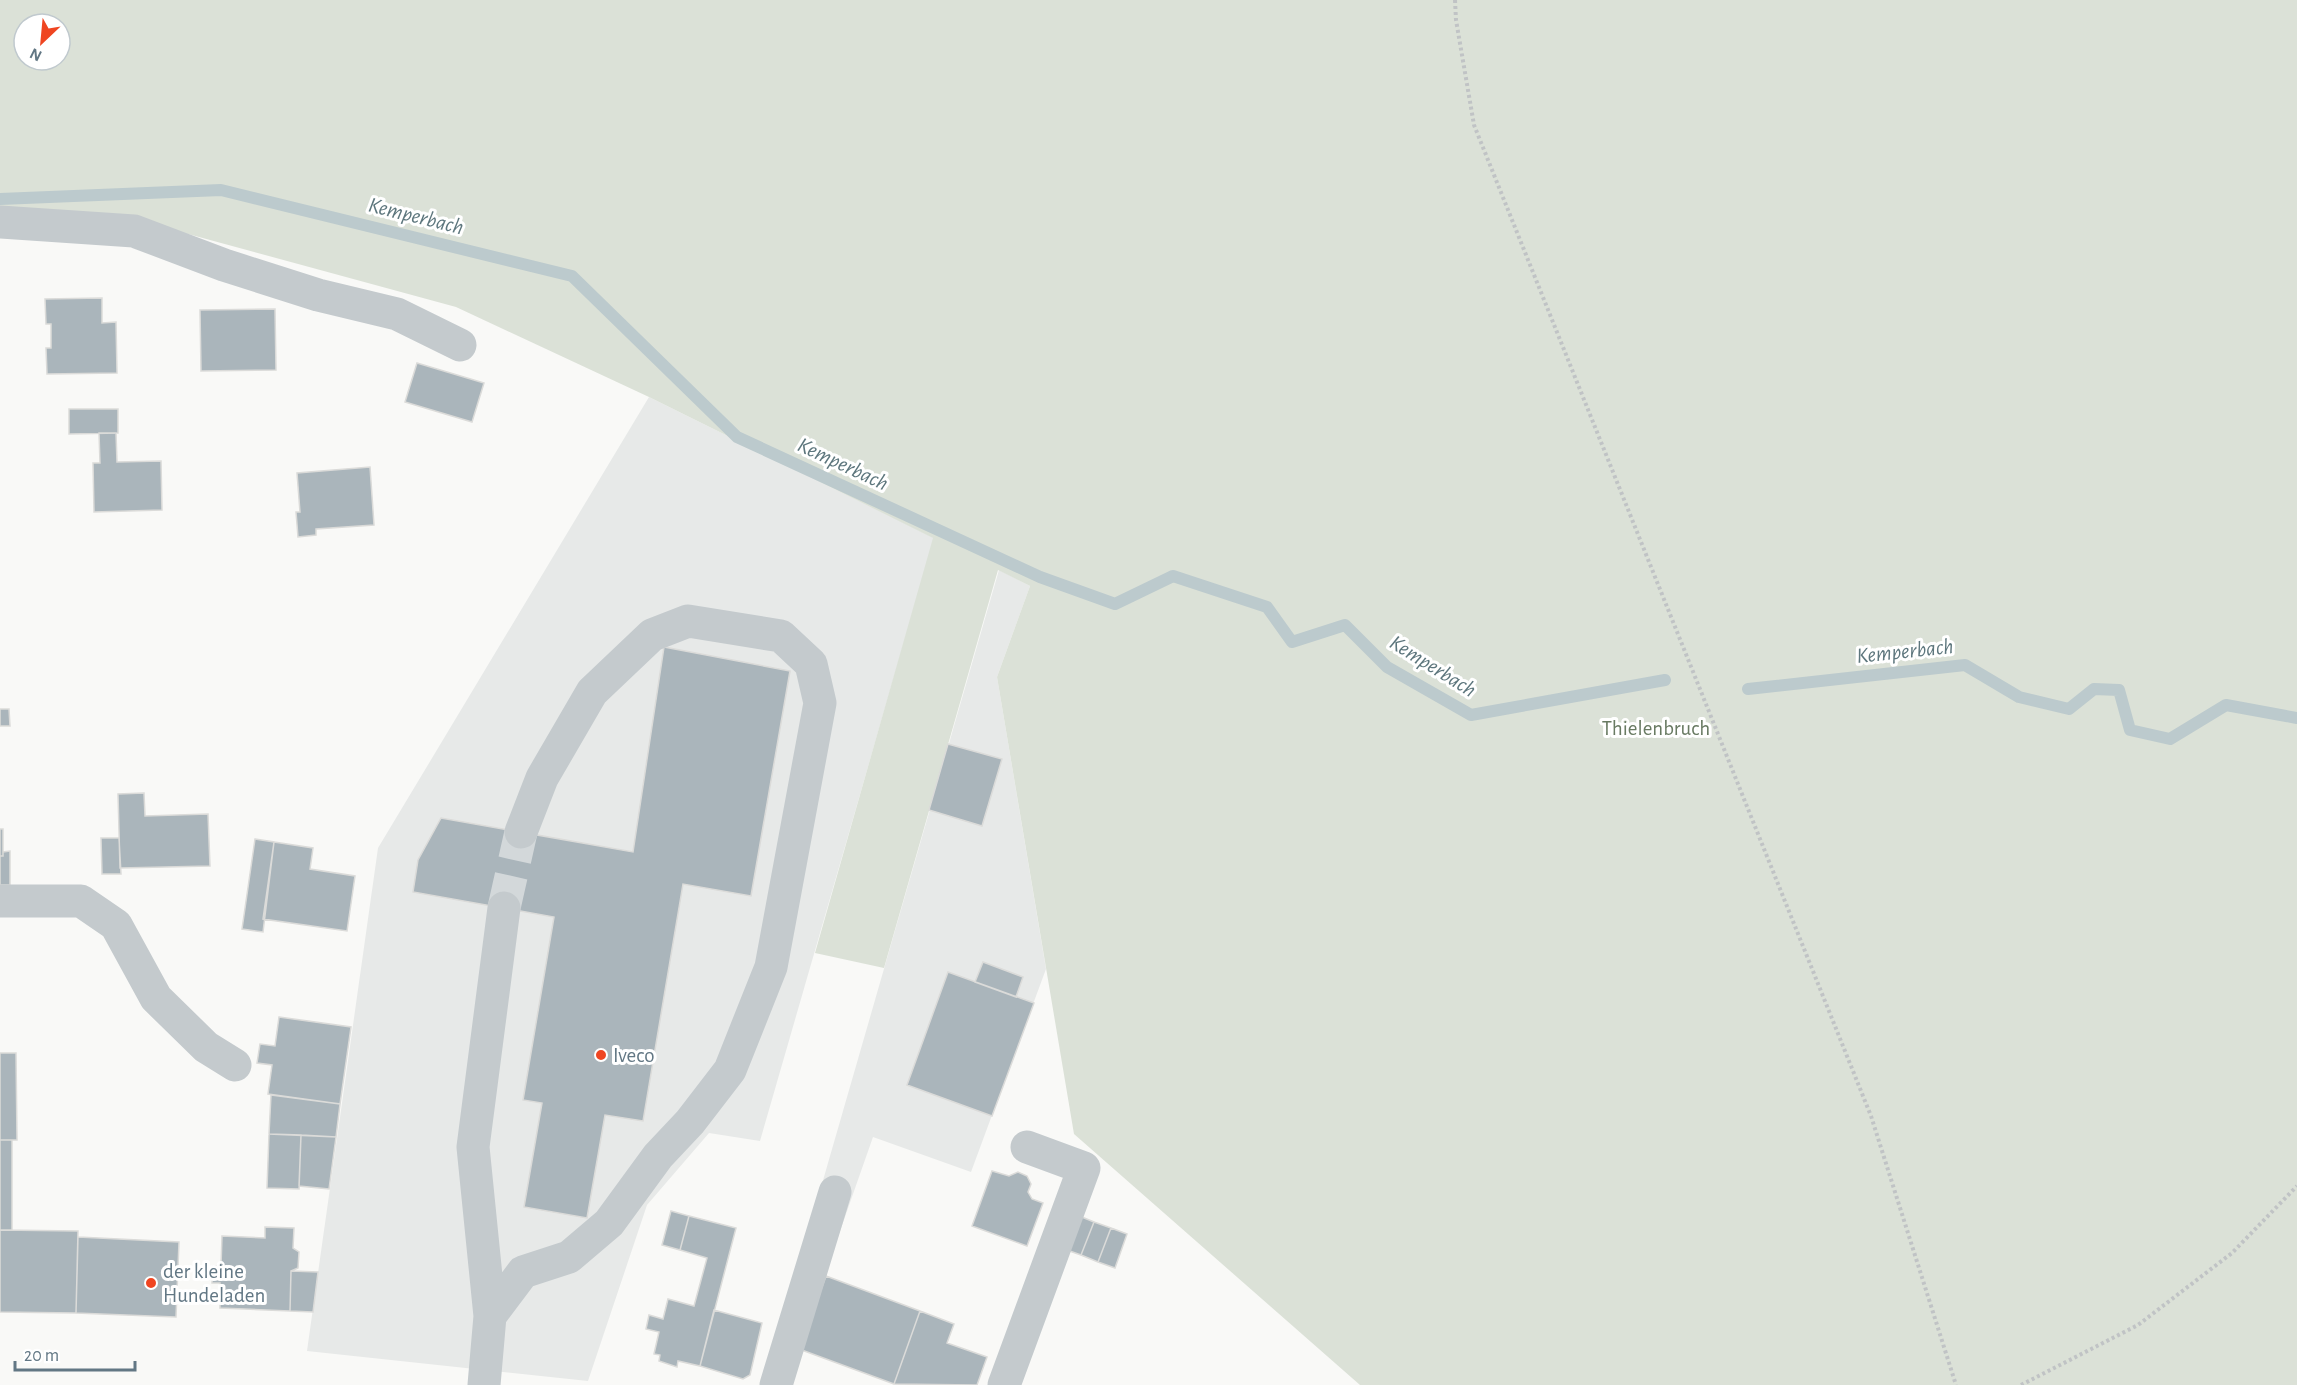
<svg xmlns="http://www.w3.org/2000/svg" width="2297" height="1385" font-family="'Alegreya Sans',sans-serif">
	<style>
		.built { fill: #e7e9e8 }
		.green { fill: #dbe1d7; fill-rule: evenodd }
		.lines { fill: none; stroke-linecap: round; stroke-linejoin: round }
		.stream { stroke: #bccacd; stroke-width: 12 }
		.building { fill: #aab5bb; stroke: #dbdbd9; stroke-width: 1.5 }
		.minor-tunnel { stroke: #d3d8da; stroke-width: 33; stroke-dasharray: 33 16; stroke-linecap: butt }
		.path { stroke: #c0c3c5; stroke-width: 4; stroke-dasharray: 3 3; stroke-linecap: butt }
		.minor { stroke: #c4cacd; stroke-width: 33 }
		.poi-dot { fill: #ef4521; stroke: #fff; stroke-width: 2 }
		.labels { text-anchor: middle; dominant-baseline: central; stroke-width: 6; stroke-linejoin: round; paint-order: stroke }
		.park-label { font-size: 21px; fill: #687a62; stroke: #fff }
		.poi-label { font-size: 21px; fill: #627784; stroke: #fff; text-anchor: start }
		.water-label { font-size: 22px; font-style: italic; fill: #5d767d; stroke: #fff }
	</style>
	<rect width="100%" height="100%" fill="#f9f9f7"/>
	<path class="built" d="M649,397L934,538L760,1141L709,1133L647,1205L588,1381L307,1351L378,848Z
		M999,570L1030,586L997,677L1046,969L971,1172L873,1137L799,1348L764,1385Z"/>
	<path class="green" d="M0,0H2297V1385H1360L1074,1134L997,677L1030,586L998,570L884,968L815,953L933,538L649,397L456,307L188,234L0,210ZM24,24H60V60H24Z"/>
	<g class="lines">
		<path class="stream" d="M0,199L221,190L572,276L737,437L1040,577L1115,604L1173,576L1267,607L1292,642L1345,625L1387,667L1471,715L1665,680
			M1748,689L1965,665L2019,697L2069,709L2094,689L2119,690L2130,730L2170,739L2226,705L2297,718"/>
	</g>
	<path class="building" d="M102,298V323L116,322L117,373L47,374L46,348H51V324H46L45,299Z
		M275,309L276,370L201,371L200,310Z
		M417,363L484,383L472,422L405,402Z
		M69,409H118V433L69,434Z
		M99,433H116L117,462L161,461L162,510L94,512L93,463H100Z
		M370,467L374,525L316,529V535L298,537L296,512H300L297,473Z
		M664,647L790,671L751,896L683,884L643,1121L605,1115L587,1218L524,1207L542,1103L523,1100L554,917L413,892L418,860L441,818L633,852Z
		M0,709H9L10,726H0Z
		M948,744L1002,759L982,826L929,810Z
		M144,793L145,816L208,814L210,866L120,868L118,794Z
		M0,829H3V856H0Z
		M101,838H119L121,874H102Z
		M255,839L274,842L263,932L242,929Z
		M274,842L313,848L310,869L355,876L347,931L263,919Z
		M10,851V885H0V856H3V852Z
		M983,962L1023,977L1016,997L975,982Z
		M948,972L1034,1003L992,1116L907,1085Z
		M279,1017L351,1027L340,1104L268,1094L272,1065L257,1063L260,1044L275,1046Z
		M0,1053H16L17,1140H0Z
		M271,1095L340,1104L336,1137L269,1134Z
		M269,1134L301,1135L299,1189L267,1188Z
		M301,1135L336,1137L329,1189L299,1186Z
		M0,1140H12V1230H0Z
		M992,1171L1009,1176L1018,1172L1027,1176L1031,1184L1028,1192L1032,1199L1043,1203L1027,1246L972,1226Z
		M671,1211L689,1216L680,1250L662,1245Z
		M1077,1215L1094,1222L1081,1255L1064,1249Z
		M689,1216L736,1228L700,1366L678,1361L677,1367L659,1361L660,1355L654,1354L659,1332L646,1329L649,1315L663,1319L668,1299L694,1306L707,1258L680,1250Z
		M1094,1222L1111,1228L1098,1262L1081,1255Z
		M265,1227L294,1228L293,1248L299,1252L298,1268L291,1271L290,1311L220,1308V1283H212L213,1266H221L222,1236L265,1238Z
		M1111,1228L1127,1234L1115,1268L1098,1262Z
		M0,1230L78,1231L76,1313L0,1312Z
		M78,1237L179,1242L176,1317L76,1313Z
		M291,1271L318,1272L313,1312L290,1311Z
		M826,1276L920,1311L894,1384L799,1349Z
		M714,1310L762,1323L750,1375L743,1379L700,1366Z
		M920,1311L954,1324L947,1343L987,1357L977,1385L894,1384Z"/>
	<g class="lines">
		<path class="minor-tunnel" d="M504,908L521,832"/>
		<path class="path" d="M1455,0L1456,20L1474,125L1871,1116L1956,1385
			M2021,1385L2138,1325L2232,1253L2297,1186"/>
		<path class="minor" d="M0,222L134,231L224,265L318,295L397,314L460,345
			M0,901H81L116,925L156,998L206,1047L235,1065
			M490,1316L473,1147L504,908
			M484,1385L490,1316L523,1272L569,1257L609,1223L658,1156L690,1122L730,1070L771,967L820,703L811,664L781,636L688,621L652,635L592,692L542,778L521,832
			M776,1385L835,1192
			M1004,1385L1084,1168L1027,1147"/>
	</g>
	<g class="poi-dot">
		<circle cx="601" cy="1055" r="6"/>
		<circle cx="151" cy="1283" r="6"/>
	</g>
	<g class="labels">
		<g class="park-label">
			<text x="1656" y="728">Thielenbruch</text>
		</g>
		<g class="poi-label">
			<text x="613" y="1055">Iveco</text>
			<text x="163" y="1271">der kleine<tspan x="163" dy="24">Hundeladen</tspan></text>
		</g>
		<g class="water-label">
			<text transform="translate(416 216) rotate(14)">Kemperbach</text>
			<text transform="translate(843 464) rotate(25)">Kemperbach</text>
			<text transform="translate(1905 651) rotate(-6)">Kemperbach</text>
			<text transform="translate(1433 666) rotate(32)">Kemperbach</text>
		</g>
	</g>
	<g transform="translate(42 42) rotate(206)"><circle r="28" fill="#ffffff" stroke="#c0c9ce" stroke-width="1.5"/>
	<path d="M0-4.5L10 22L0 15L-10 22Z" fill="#ef4521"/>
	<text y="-9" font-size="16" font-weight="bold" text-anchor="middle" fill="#627784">N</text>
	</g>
	<path d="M15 1361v9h120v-9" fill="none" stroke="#627784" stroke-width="3"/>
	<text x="24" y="1361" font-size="18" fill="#627784" stroke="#ffffff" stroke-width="4.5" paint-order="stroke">20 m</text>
</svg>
